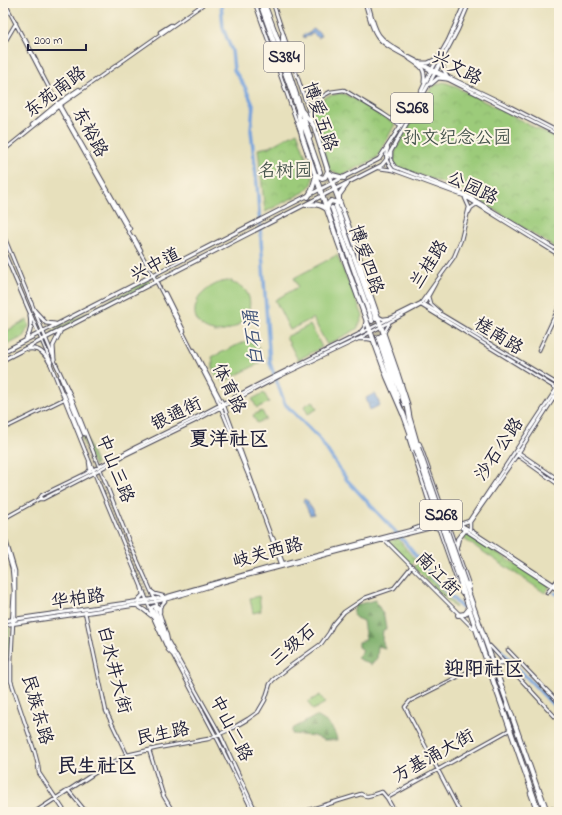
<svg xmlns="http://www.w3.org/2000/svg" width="562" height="815" font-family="'Indie Flower','LXGW WenKai TC',sans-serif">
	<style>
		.grass { fill: url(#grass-tufts); stroke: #5f765a }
		.forest { fill: url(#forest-firs); stroke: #506852 }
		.wetland { fill: url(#wetland-marsh); stroke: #5f765a }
		.park { fill: url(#park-crowns); stroke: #5f765a }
		.garden { fill: #9ccb7a; stroke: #5f765a }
		.water { fill: url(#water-waves); stroke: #4a628b }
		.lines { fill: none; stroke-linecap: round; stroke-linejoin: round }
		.river { stroke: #73a1db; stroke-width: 3.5 }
		.secondary-tunnel { stroke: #c0baa2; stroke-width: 2.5; stroke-dasharray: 2.5 1; stroke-linecap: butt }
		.highway-tunnel { stroke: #c0baa2; stroke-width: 4; stroke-dasharray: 4 2; stroke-linecap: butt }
		.secondary-casing { stroke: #403e4e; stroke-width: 4.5 }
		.primary-casing { stroke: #403e4e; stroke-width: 5 }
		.highway-casing { stroke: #403e4e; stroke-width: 6 }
		.secondary { stroke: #fff; stroke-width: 2.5 }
		.primary { stroke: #fff; stroke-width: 3 }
		.highway { stroke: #fff; stroke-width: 4 }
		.highway-bridge-casing { stroke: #403e4e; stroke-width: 6; stroke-linecap: butt }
		.highway-bridge { stroke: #fff; stroke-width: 4 }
		.labels { text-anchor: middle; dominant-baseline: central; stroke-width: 4; stroke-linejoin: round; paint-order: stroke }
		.shield { fill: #fcf5e5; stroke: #63616e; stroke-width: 1 }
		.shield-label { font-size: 17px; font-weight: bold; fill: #22223b }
		.street-label { font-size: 18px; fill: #22223b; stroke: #fcf5e5 }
		.park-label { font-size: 18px; fill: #47554e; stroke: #fcf5e5 }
		.water-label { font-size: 19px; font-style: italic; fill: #42557b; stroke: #fcf5e5 }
		.quarter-label { font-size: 20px; font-weight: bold; fill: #22223b; stroke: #fcf5e5 }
	</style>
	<defs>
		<pattern id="grass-tufts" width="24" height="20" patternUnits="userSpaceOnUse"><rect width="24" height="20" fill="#9ccb7a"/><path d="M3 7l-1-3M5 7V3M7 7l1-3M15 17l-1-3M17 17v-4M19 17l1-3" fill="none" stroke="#86ae6a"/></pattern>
		<pattern id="forest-firs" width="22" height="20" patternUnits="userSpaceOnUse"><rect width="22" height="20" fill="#7daf6a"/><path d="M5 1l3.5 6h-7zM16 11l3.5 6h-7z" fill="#668e58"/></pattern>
		<pattern id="wetland-marsh" width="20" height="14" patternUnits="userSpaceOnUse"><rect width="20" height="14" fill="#9ccb7a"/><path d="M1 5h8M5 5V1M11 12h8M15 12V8" fill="none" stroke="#86ae6a"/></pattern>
		<pattern id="park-crowns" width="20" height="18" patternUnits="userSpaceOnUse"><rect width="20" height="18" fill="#9ccb7a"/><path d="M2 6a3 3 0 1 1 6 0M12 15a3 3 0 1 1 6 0" fill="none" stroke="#86ae6a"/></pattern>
		<pattern id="water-waves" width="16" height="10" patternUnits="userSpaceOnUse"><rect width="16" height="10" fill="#73a1db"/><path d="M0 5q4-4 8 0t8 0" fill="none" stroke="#5e83b3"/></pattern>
	</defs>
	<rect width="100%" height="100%" fill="#fcf5e5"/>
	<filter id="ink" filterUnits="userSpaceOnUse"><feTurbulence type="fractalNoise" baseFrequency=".025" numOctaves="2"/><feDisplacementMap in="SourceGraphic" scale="8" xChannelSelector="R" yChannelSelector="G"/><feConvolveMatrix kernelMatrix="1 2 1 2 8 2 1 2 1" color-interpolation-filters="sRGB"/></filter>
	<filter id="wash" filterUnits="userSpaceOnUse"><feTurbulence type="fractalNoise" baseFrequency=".012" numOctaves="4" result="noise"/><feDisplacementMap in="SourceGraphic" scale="16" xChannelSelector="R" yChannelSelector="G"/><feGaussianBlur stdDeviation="0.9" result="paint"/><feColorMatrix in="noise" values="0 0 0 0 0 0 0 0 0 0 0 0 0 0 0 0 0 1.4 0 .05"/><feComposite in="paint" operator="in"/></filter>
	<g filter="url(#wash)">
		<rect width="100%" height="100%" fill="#e7e0bc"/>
		<path class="grass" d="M149,280L150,283L52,333V331Z
			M85,434L96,464L95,466L80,436Z"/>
		<path class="forest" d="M375,600L384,616L386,629L383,630L382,640L385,648L378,646L377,658L371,665L357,658L363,650L359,647V642L366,640L363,621L356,618L353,615L355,605Z
			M316,716C327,721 335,728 337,740H324L314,736L292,734V729Z"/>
		<path class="wetland" d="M398,539L415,560L411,565L388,541Z
			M417,563L456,607L455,608L414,567Z"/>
		<path class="park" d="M444,82L452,85L559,140V250L462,189L401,169L394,164L393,161L396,149L432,87L437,84Z
			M342,93L363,103L395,124L377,158L342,175L330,171L309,106L328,96Z
			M297,132L313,176L312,184L304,192L265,212L258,149L269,147Z
			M27,320L29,326L23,337L3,347V333Z
			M467,534L550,586L545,593L464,539Z
			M9,627L10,628L7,661H3V628Z"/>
		<path class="garden" d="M337,255L363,316L357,329L327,345L313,318L290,330L275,300L298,287L294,278Z
			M232,281V283C247,286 253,299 248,313L249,314C240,326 229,332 214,332V331C198,329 190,314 198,301L197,300C205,289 218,280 232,281Z
			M310,325L322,347L298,360L286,337Z
			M248,340L249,342C265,346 257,355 260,363L223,382C221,378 218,378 216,375C211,369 214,363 212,357Z
			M264,393L269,402L257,408L252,399Z
			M313,401L317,409L308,414L304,406Z
			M262,411L266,419L257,423L253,415Z
			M259,596L261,611L253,613L250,598Z
			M320,695L325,703L313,710L308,702Z"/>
		<path class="water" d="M313,29L319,32L321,36L318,38L313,33L304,38L303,35L309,33Z
			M375,393L380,405L370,410L366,398Z
			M304,499L308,501L309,506L313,509L314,514L310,515L305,504L303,502Z"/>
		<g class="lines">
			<path class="river" d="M221,3L223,28L232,51L234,70L245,87L253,105L251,130L257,185L270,363L285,404L319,438L347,480L404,541L431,575L462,608
				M555,593L559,595
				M495,644L559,711"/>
		</g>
	</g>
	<g filter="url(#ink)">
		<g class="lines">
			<path class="secondary-tunnel" d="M84,434L150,601L154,608
				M81,436L105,495"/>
			<path class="highway-tunnel" d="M320,172L332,208
				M325,178L335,204
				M376,319L381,336
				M372,321L378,337"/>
			<g class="secondary-casing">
				<path id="secondary" d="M5,3L60,109L153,275L216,396L251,482L282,566
					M255,3L300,131
					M273,3L313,124
					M365,3C376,42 376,40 411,59
					M368,3C376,33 375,37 403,53
					M160,32L171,25
					M25,39L42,72
					M3,45L16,23
					M409,57L436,71L509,106L559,132
					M419,64L435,73L559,135
					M307,105L330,92L344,90L382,113L400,125
					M60,106L130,229
					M32,125L57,104L79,89
					M388,148C384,158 387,162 393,170
					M3,151L60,105L205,3
					M391,152V161L395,167L465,194L559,251
					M378,168L393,170L464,196L559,255
					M469,212L471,208L478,203
					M3,234L53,356
					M134,237L141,250
					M3,250L51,362
					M165,293L184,331
					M428,296L430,303L440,312
					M421,303L454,257L461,240L469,207L465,198
					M424,304L559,385
					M424,304L435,284
					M421,305L559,390L517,455L470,522V530
					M379,317L383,319L390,318
					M384,333L389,324
					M359,334L364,328L366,321
					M358,339H368L373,340
					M194,350L224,406L262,509
					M539,350L559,307
					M54,360L71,396L130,544L156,602L167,636L168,641
					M50,363L84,448L142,588L153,617L168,650L173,655
					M60,376L84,434
					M64,394L81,436
					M3,429L64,399
					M518,452L559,480
					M517,455L559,485
					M88,472L90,469L89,462
					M39,499H43L97,471L125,455L195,421L280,376L358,339L421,305
					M444,515L470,530L559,588
					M3,519L39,499L42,495L85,474L136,447L195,418L263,382L421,303
					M434,521L436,528L441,530
					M460,524L469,521L559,385
					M449,526L460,527L465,530L559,591
					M448,528L450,523L448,517
					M3,531L15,571V619L13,623L11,663V681L35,753L38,765L39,773L65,812
					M3,537L12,569L14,591L12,621
					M273,538L284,566
					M384,539L473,628
					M151,591L155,594L163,596
					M547,593L559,578
					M147,600L165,597L281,564L411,530L434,522
					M148,603C179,598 208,586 238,578C304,561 369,543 435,527
					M152,609L173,655L220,744L253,812
					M155,609L168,641L220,734L256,812
					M150,610L152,607L155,606L158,609
					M85,612L106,711L127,755
					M160,612V607L165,601
					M490,646L559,721
					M508,650L559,703
					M149,750L163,795L173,812
					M68,790L86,812
					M540,790L548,812
					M530,793L537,812
					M387,798L511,729
					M547,808L559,810
					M35,812L104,767L127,755L158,748L208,739L231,729L248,719L258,712L265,700L270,684L273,680L289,667L321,644L329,633L333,625L344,612L365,598L394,588L412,566
					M302,812L361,794C368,799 374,793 382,792L387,798L395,812
					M460,812L405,707L410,701L487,662"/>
			</g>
			<g class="primary-casing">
				<path id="primary" d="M410,59C420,66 426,68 424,82
					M443,59V68L447,76
					M421,63H428L436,59
					M431,84L438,78L447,79
					M34,310L46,323L55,324
					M26,339C32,331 31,324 30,315
					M28,349C39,347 45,354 50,363
					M3,352L379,159L415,104L431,71L448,41L465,3
					M3,360L382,165L386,160L435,73L458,29L469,3
					M54,360L53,346L60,332
					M138,600L143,595L142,588
					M136,605L144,610L153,617
					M3,621L147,600
					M3,625L104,610L148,603"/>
			</g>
			<g class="highway-casing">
				<path id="highway" d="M260,3L299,112
					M264,3L282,51L310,137
					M283,49V35
					M298,111L302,136L338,242L387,377L403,414
					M302,111L314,126L328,171L358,252L363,274L397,372L407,403L410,420
					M302,120L320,172
					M330,173L332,175L344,178
					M317,175L322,178L325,177L328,171
					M308,197L312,190L316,176
					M306,205C314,203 320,204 327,209L329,203L331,201L339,203V195L347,184
					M336,206L376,319
					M332,208L372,321
					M381,336L405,405
					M378,337L398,398
					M403,413L416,449
					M410,419L418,447
					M409,437L435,519
					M419,444L444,515
					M448,527L469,587
					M440,530L462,593
					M456,548L458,539L465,530
					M465,583L544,807
					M461,584L495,686L538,809
					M458,615L465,614L469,609
					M495,668L497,663L504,662"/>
			</g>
			<use href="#secondary" class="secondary"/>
			<use href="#primary" class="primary"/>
			<use href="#highway" class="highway"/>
			<g class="highway-bridge-casing">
				<path id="highway-bridge" d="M418,447L465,583
					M416,449L461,584"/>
			</g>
			<use href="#highway-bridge" class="highway-bridge"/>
		</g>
	</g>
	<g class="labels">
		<g class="shield">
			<rect x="264" y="42" width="40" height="30" rx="3"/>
			<rect x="391" y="93" width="42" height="30" rx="3"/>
			<rect x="420" y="500" width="42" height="30" rx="3"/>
		</g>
		<g class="shield-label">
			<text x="284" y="57">S384</text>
			<text x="412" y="108">S268</text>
			<text x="441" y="515">S268</text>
		</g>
		<g class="street-label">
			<text transform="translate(456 69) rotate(27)">兴文路</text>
			<text transform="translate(56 93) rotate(-37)">东苑南路</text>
			<text transform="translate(319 117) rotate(71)">博爱五路</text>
			<text transform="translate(89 133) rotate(61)">东裕路</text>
			<text transform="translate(472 189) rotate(26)">公园路</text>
			<text transform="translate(365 260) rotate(71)">博爱四路</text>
			<text transform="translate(430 265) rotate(-57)">兰桂路</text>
			<text transform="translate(156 266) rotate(-27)">兴中道</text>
			<text transform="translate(498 337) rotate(32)">槎南路</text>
			<text transform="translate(228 389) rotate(64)">体育路</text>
			<text transform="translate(177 415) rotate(-26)">银通街</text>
			<text transform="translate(500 450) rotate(-56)">沙石公路</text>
			<text transform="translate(114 469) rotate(68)">中山三路</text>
			<text transform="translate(268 554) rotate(-15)">岐关西路</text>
			<text transform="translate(437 575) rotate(45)">南江街</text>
			<text transform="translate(78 600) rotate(-8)">华柏路</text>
			<text transform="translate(294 646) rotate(-40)">三级石</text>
			<text transform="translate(113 670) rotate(76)">白水井大街</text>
			<text transform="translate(36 710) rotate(74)">民族东路</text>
			<text transform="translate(230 729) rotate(63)">中山二路</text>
			<text transform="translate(163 735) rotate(-12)">民生路</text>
			<text transform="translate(434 757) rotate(-29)">方基涌大街</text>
		</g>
		<g class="park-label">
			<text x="457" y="139">孙文纪念公园</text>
			<text x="285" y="172">名树园</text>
		</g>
		<g class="water-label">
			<text transform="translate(255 338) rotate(-97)">白石涌</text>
		</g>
		<g class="quarter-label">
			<text x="229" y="440">夏洋社区</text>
			<text x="484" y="670">迎阳社区</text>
			<text x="97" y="767">民生社区</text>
		</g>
	</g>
	<rect width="562" height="815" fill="none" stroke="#fcf5e5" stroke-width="16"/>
	<path d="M28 44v6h58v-6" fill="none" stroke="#22223b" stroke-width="2"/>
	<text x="34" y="44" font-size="12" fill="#22223b" stroke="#fcf5e5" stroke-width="3" paint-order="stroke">200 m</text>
</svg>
